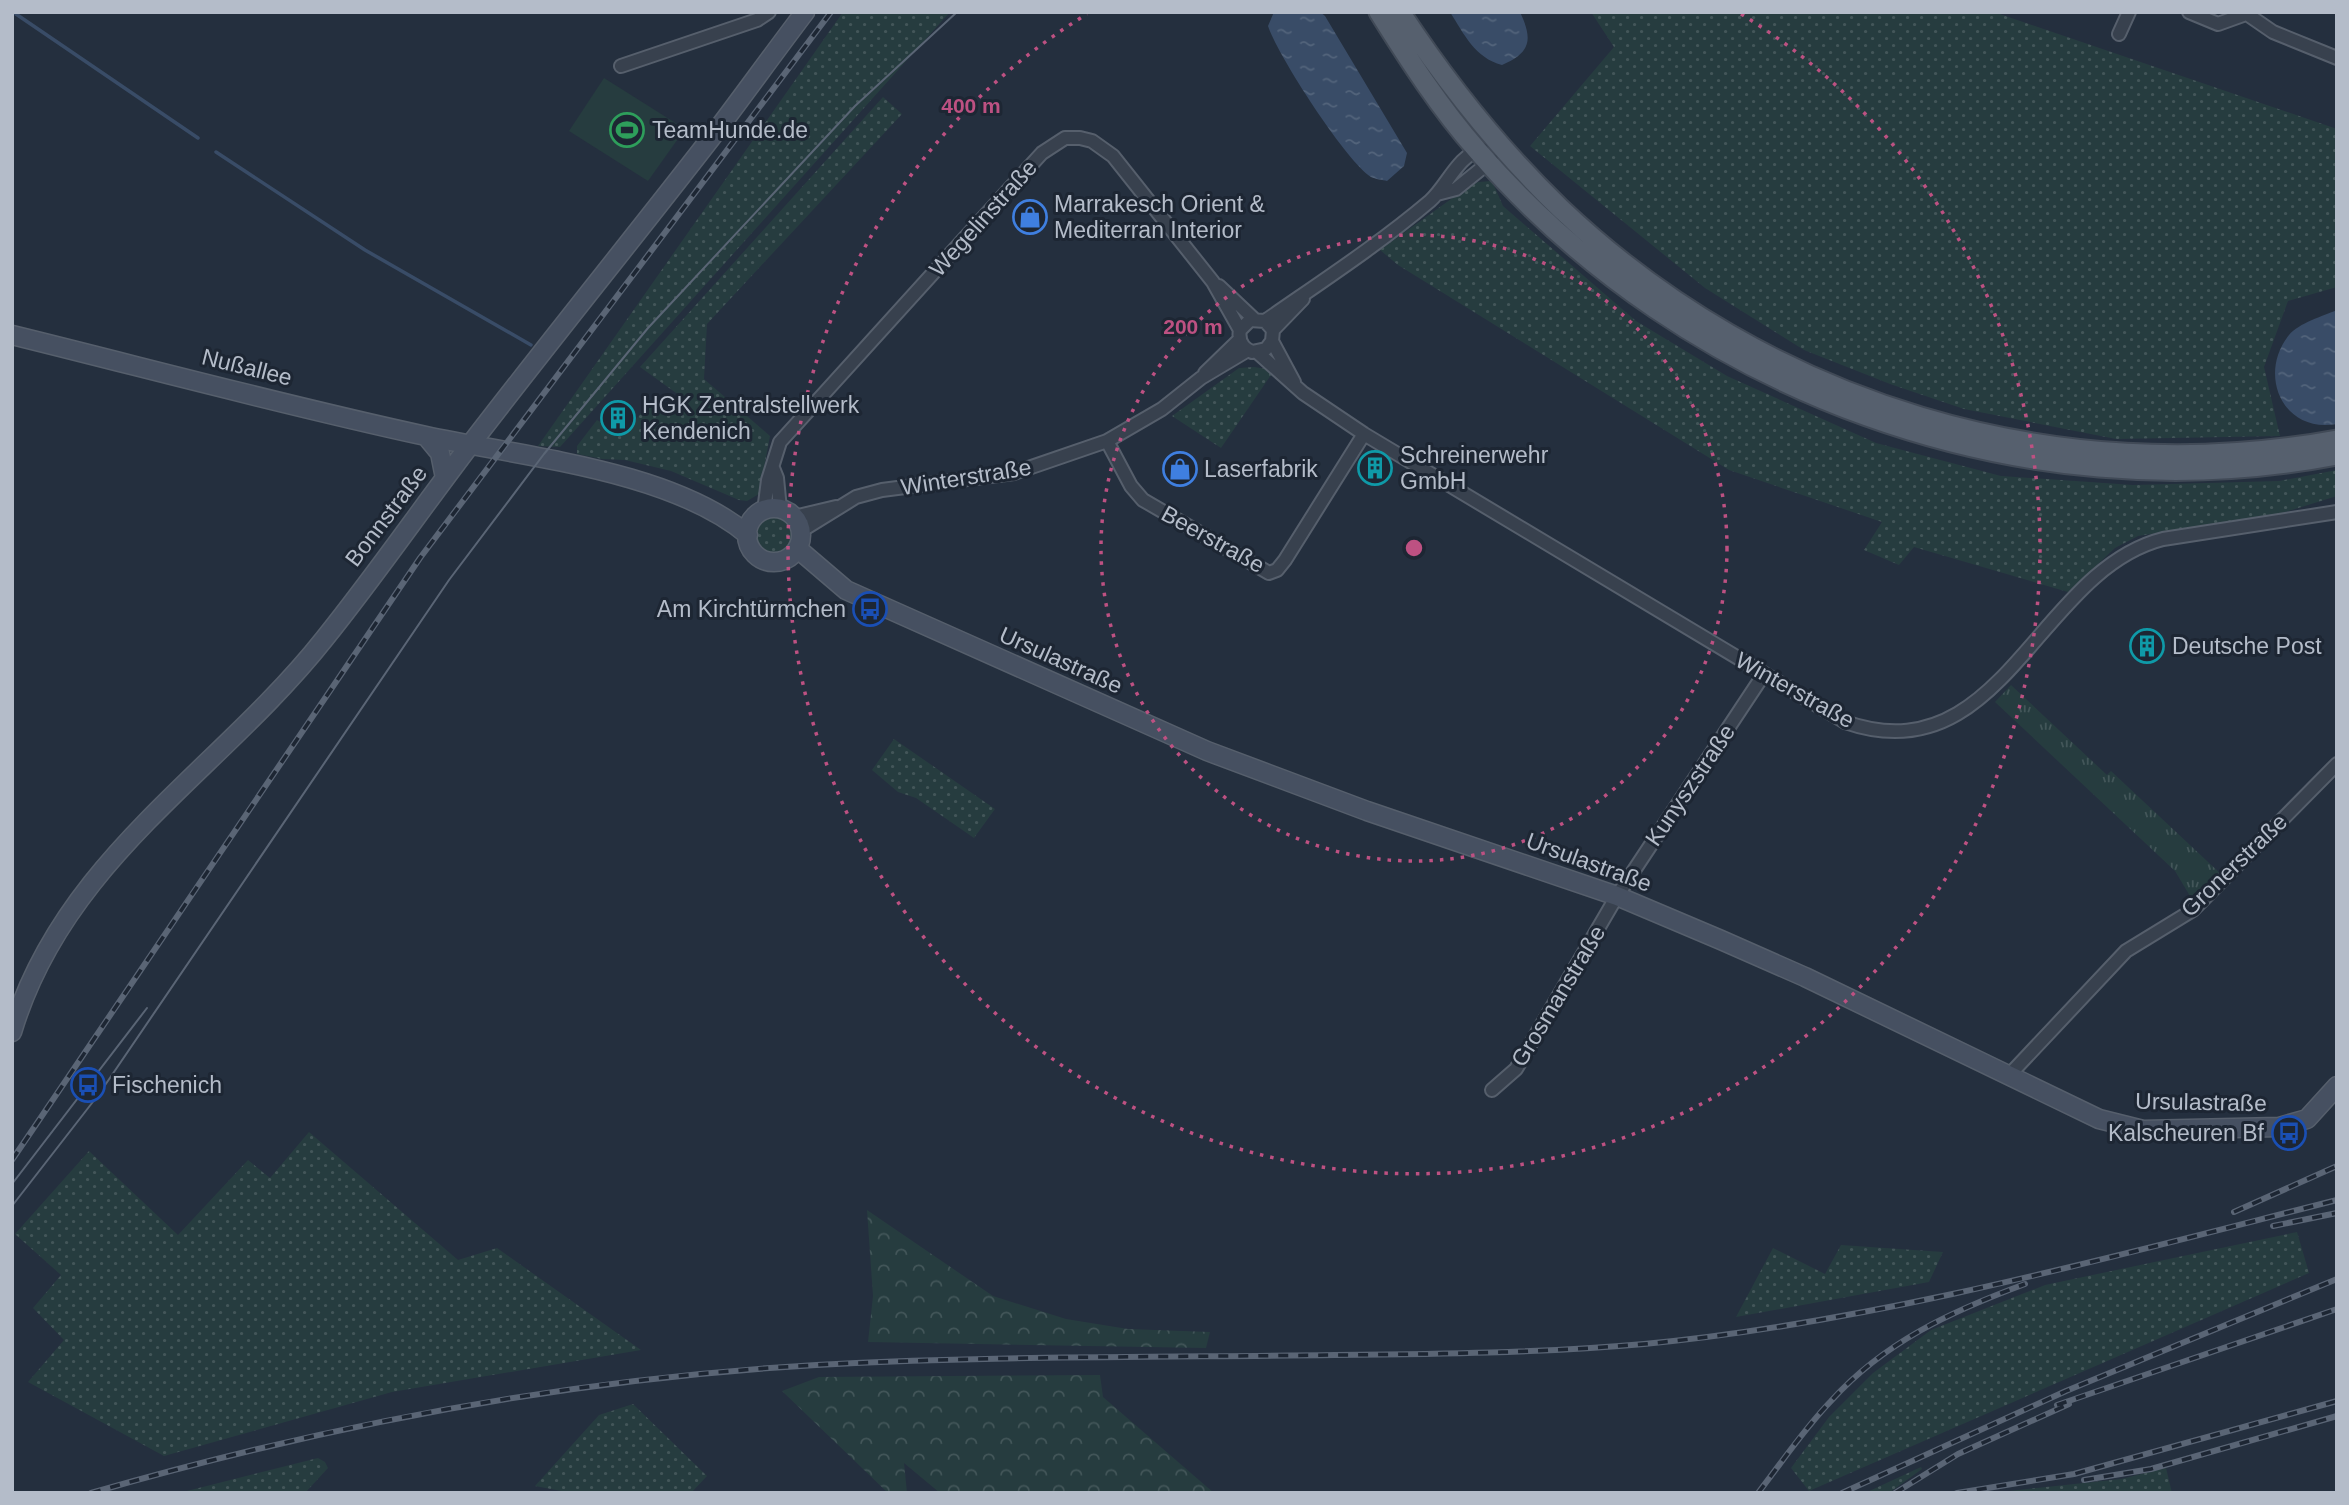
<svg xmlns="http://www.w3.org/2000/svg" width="2349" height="1505" font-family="Helvetica,sans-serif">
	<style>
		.grass { fill: url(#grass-dots) }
		.forest { fill: url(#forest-crowns) }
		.park { fill: url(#park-tufts) }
		.pitch { fill: #263c3f }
		.water { fill: url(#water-ripples) }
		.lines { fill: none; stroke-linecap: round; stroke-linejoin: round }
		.stream { stroke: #394c67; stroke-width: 3.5 }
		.street-casing { stroke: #565f6c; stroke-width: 16 }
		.secondary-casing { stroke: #565f6c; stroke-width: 21 }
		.primary-casing { stroke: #414a57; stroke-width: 23 }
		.street { stroke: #38414e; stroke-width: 12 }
		.secondary { stroke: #465061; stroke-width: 18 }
		.primary { stroke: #56606e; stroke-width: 19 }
		.tram { stroke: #5a6575; stroke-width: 2 }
		.rail-casing { stroke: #5a6575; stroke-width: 6 }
		.rail { stroke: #1d2633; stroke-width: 3.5; stroke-dasharray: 10; stroke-linecap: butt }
		.ring { fill: none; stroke: #bd5182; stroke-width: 3.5; stroke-dasharray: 3.5 7 }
		.labels { text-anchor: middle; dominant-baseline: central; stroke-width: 6; stroke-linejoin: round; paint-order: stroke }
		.poi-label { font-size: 23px; fill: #b4bcc9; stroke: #1d2633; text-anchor: start }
		.street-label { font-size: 23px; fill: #b4bcc9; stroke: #1d2633 }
		.centre { fill: #bd5182; stroke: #1d2633; stroke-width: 3.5 }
		.ring-label { font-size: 21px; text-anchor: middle; font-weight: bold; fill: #bd5182; stroke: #1d2633; stroke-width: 6; stroke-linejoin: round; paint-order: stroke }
	</style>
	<defs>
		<pattern id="grass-dots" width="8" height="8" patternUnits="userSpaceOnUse" patternTransform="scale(1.75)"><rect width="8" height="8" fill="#263c3f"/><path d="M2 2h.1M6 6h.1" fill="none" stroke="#435659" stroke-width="1.8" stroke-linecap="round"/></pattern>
		<pattern id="forest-crowns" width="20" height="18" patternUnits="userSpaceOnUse" patternTransform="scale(1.75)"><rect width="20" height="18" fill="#263c3f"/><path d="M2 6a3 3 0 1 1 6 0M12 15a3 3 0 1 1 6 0" fill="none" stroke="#435659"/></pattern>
		<pattern id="park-tufts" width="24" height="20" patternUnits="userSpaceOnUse" patternTransform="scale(1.75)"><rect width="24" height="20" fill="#263c3f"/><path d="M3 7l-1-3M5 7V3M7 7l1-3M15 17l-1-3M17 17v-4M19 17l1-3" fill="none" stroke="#435659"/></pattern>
		<pattern id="water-ripples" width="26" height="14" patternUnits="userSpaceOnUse" patternTransform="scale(1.75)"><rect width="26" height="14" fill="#394c67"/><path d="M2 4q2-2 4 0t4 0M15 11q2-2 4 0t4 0" fill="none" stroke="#53647b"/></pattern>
	</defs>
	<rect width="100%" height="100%" fill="#242f3e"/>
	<path class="grass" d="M843,12H950L560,447L538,446Z
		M1591,12H1994L2337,129V287L2288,301L2264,367L2280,436L2116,439L1964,409L1890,384L1804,350L1705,288L1530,146L1614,47Z
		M883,97L902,114L707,324L704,379L770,436L759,494L747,501L739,500L671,471L625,460L602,459L577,454V446L597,420L623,435L650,402L671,414L683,398L640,367Z
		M1492,181L1503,206L1636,321L1727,376L1876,443L2001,476L2133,485L2279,481L2337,470V496L2279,514L2138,536L2115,548L2068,592L1914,547L1899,565L1864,550L1882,522L1729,470L1398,265L1380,250L1465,189L1478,182Z
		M1254,367L1267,369L1271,375L1221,448L1172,416L1239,368Z
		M753 534a21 21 0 1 1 42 0a21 21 0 1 1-42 0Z
		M894,739L995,809L974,838L916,798L898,792L872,770Z
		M309,1132L458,1260L497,1248L641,1350L392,1392L164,1456L28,1382L64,1340L33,1308L61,1275L15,1234L89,1151L178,1235L248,1160L270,1178Z
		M2297,1232L2309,1273L1809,1491L1791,1468L1829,1417L1873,1373L1931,1330L2045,1285Z
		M1841,1245L1943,1252L1929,1282L1736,1317L1773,1248L1825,1274Z
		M633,1404L707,1476L691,1493H572L535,1486L599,1415Z
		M318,1458L325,1462L328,1468L305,1493H179Z
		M1921,1467L1922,1469L1889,1493H1865Z
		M2166,1468L2172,1493H1991L2121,1479Z"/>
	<path class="forest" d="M867,1210L993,1296L1066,1319L1128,1329L1210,1332L1206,1348L868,1342L873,1296Z
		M1100,1375L1103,1397L1214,1493H940L904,1463L907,1493H888L782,1391L819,1377Z"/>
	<path class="park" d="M2011,685L2107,775L2111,771L2223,876L2208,892L2193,901L2175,871L1995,702Z"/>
	<path class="pitch" d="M604,78L685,129L648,181L569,131Z"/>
	<path class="water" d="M1274,12H1320L1325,16L1407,153L1404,166L1387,181C1383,180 1375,179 1371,177C1346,161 1278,56 1268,26Z
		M1450,12H1520C1533,40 1531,52 1502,65C1475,58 1464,34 1450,12Z
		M2337,310V424C2283,434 2257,375 2289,335C2299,323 2323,316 2337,310Z"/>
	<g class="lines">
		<path class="stream" d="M13,12L198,138
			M216,152L365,250L531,345"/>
		<g class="street-casing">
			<path id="street" d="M2189,12L2218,24L2243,15
				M2244,12L2273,32L2337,58
				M2119,34L2129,12
				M621,66L757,20L769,12
				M1437,194L1456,189L1492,160
				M1219,286L1254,319
				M1265,321C1321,282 1378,245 1430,201C1447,186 1458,155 1482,149
				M1273,330L1265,321L1250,320L1240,330C1238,340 1242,348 1252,352L1266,349L1272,341L1273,330L1303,299
				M1272,341L1294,382
				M1257,352L1303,393L1364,434L1845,722C2002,777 2037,571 2163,539L2337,512
				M1205,373L1240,339
				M1107,441L1131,486L1143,500L1269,573L1277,570L1285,560L1364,434
				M773,468L777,478L780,509
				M764,511L768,480L780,442L1042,153L1065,138H1080L1092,141L1113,156L1213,282L1240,330
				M794,517L836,507
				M801,531L856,497L882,490L1014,473L1107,441L1162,409L1201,378L1248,350
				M2011,1079L2014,1070L2126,951L2193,910L2337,764
				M1492,1090L1516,1069L1617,896L1764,674"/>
		</g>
		<g class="secondary-casing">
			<path id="secondary" d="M12,335C150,369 287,406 426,436C523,457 671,470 748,535
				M426,436L440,453L445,478
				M747 535a27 27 0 1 1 54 0a27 27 0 1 1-54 0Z
				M798,549L846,590L1207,751L1367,811L1617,896L1721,940L1805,977L2099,1119L2143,1130L2279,1127L2307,1119L2337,1086
				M12,1032C64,858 219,772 325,638C375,576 421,509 470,445C549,342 631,241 711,138C743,96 773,54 805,12"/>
		</g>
		<g class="primary-casing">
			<path id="primary" d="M1379,12C1409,60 1440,108 1477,150C1686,392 2022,516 2337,455
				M1400,12C1446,82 1500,150 1560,208C1766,404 2057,492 2337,440"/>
		</g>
		<use href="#street" class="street"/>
		<use href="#secondary" class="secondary"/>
		<use href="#primary" class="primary"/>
		<path class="tram" d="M12,1184L147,1008
			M12,1206L99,1094L449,580L544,454L648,328L855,106L957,12"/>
		<g class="rail-casing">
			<path id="rail" d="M12,1160L420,558L831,12
				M2234,1212L2337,1166
				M2273,1226L2337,1213
				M2057,1405L2337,1309
				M2084,1480L2151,1469L2337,1416
				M91,1493C341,1421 595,1374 856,1363C1015,1356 1176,1357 1335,1355C1438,1354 1541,1353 1644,1344C1876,1322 2111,1257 2337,1200
				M1758,1493C1782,1462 1804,1429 1831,1401C1884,1342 1952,1311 2025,1284
				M1842,1493L2066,1391L2337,1279
				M1895,1493L1958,1454L2069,1404
				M1957,1493L2074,1474L2337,1401"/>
		</g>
		<use href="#rail" class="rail"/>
	</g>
	<g class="ring">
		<circle cx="1414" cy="548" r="313"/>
		<path d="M1741 14A626 626 0 1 1 1087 14"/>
	</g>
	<defs>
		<g id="stadium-ring" transform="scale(1.75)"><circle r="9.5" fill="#1d2633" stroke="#2e9e5b" stroke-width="1.5"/><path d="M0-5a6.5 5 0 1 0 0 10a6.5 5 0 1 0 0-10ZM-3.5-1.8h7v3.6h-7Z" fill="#2e9e5b"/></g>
		<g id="shop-ring" transform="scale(1.75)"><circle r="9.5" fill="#1d2633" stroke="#3f7fe0" stroke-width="1.5"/><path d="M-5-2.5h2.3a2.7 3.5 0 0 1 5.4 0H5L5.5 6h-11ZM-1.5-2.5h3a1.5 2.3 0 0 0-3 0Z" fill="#3f7fe0"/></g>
		<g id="building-ring" transform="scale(1.75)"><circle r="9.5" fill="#1d2633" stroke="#0f9aa8" stroke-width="1.5"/><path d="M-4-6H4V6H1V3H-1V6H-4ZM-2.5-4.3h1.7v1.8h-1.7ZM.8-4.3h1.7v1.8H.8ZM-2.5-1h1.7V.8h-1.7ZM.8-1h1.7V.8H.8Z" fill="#0f9aa8"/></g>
		<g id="bus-ring" transform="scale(1.75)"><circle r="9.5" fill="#1d2633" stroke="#1a4fb4" stroke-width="1.5"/><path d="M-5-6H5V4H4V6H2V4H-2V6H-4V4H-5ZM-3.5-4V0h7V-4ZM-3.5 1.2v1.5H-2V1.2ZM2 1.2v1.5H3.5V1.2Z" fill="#1a4fb4"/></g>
	</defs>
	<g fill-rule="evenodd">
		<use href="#stadium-ring" x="627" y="130"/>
		<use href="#shop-ring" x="1030" y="217"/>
		<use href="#building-ring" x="618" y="418"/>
		<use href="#building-ring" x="1375" y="468"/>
		<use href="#shop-ring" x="1180" y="469"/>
		<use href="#bus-ring" x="870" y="609"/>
		<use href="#building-ring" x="2147" y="646"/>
		<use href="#bus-ring" x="88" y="1085"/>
		<use href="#bus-ring" x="2289" y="1133"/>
	</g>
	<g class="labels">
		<g class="poi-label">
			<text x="652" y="130">TeamHunde.de</text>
			<text x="1054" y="204">Marrakesch Orient &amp;<tspan x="1054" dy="26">Mediterran Interior</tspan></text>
			<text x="642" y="405">HGK Zentralstellwerk<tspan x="642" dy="26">Kendenich</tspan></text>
			<text x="1400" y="455">Schreinerwehr<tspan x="1400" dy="26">GmbH</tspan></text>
			<text x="1204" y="469">Laserfabrik</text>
			<text x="846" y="609" text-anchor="end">Am Kirchtürmchen</text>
			<text x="2172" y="646">Deutsche Post</text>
			<text x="112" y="1085">Fischenich</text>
			<text x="2264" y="1133" text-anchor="end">Kalscheuren Bf</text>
		</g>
		<g class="street-label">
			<text transform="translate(983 218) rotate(-48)">Wegelinstraße</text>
			<text transform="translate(247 367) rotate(14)">Nußallee</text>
			<text transform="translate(966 477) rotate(-9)">Winterstraße</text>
			<text transform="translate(386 516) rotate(-53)">Bonnstraße</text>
			<text transform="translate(1213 539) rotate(29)">Beerstraße</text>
			<text transform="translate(1061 660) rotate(24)">Ursulastraße</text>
			<text transform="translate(1795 690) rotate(29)">Winterstraße</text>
			<text transform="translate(1690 785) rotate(-56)">Kunyszstraße</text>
			<text transform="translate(1589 862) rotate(20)">Ursulastraße</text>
			<text transform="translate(2234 865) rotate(-44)">Gronerstraße</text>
			<text transform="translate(1558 996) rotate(-59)">Grosmanstraße</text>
			<text transform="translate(2201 1102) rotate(1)">Ursulastraße</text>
		</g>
	</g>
	<circle cx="1414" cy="548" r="10" class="centre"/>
	<g class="ring-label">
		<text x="971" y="113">400 m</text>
		<text x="1193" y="334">200 m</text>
	</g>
	<rect width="2349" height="1505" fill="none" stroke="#b4bcc9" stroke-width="28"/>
</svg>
